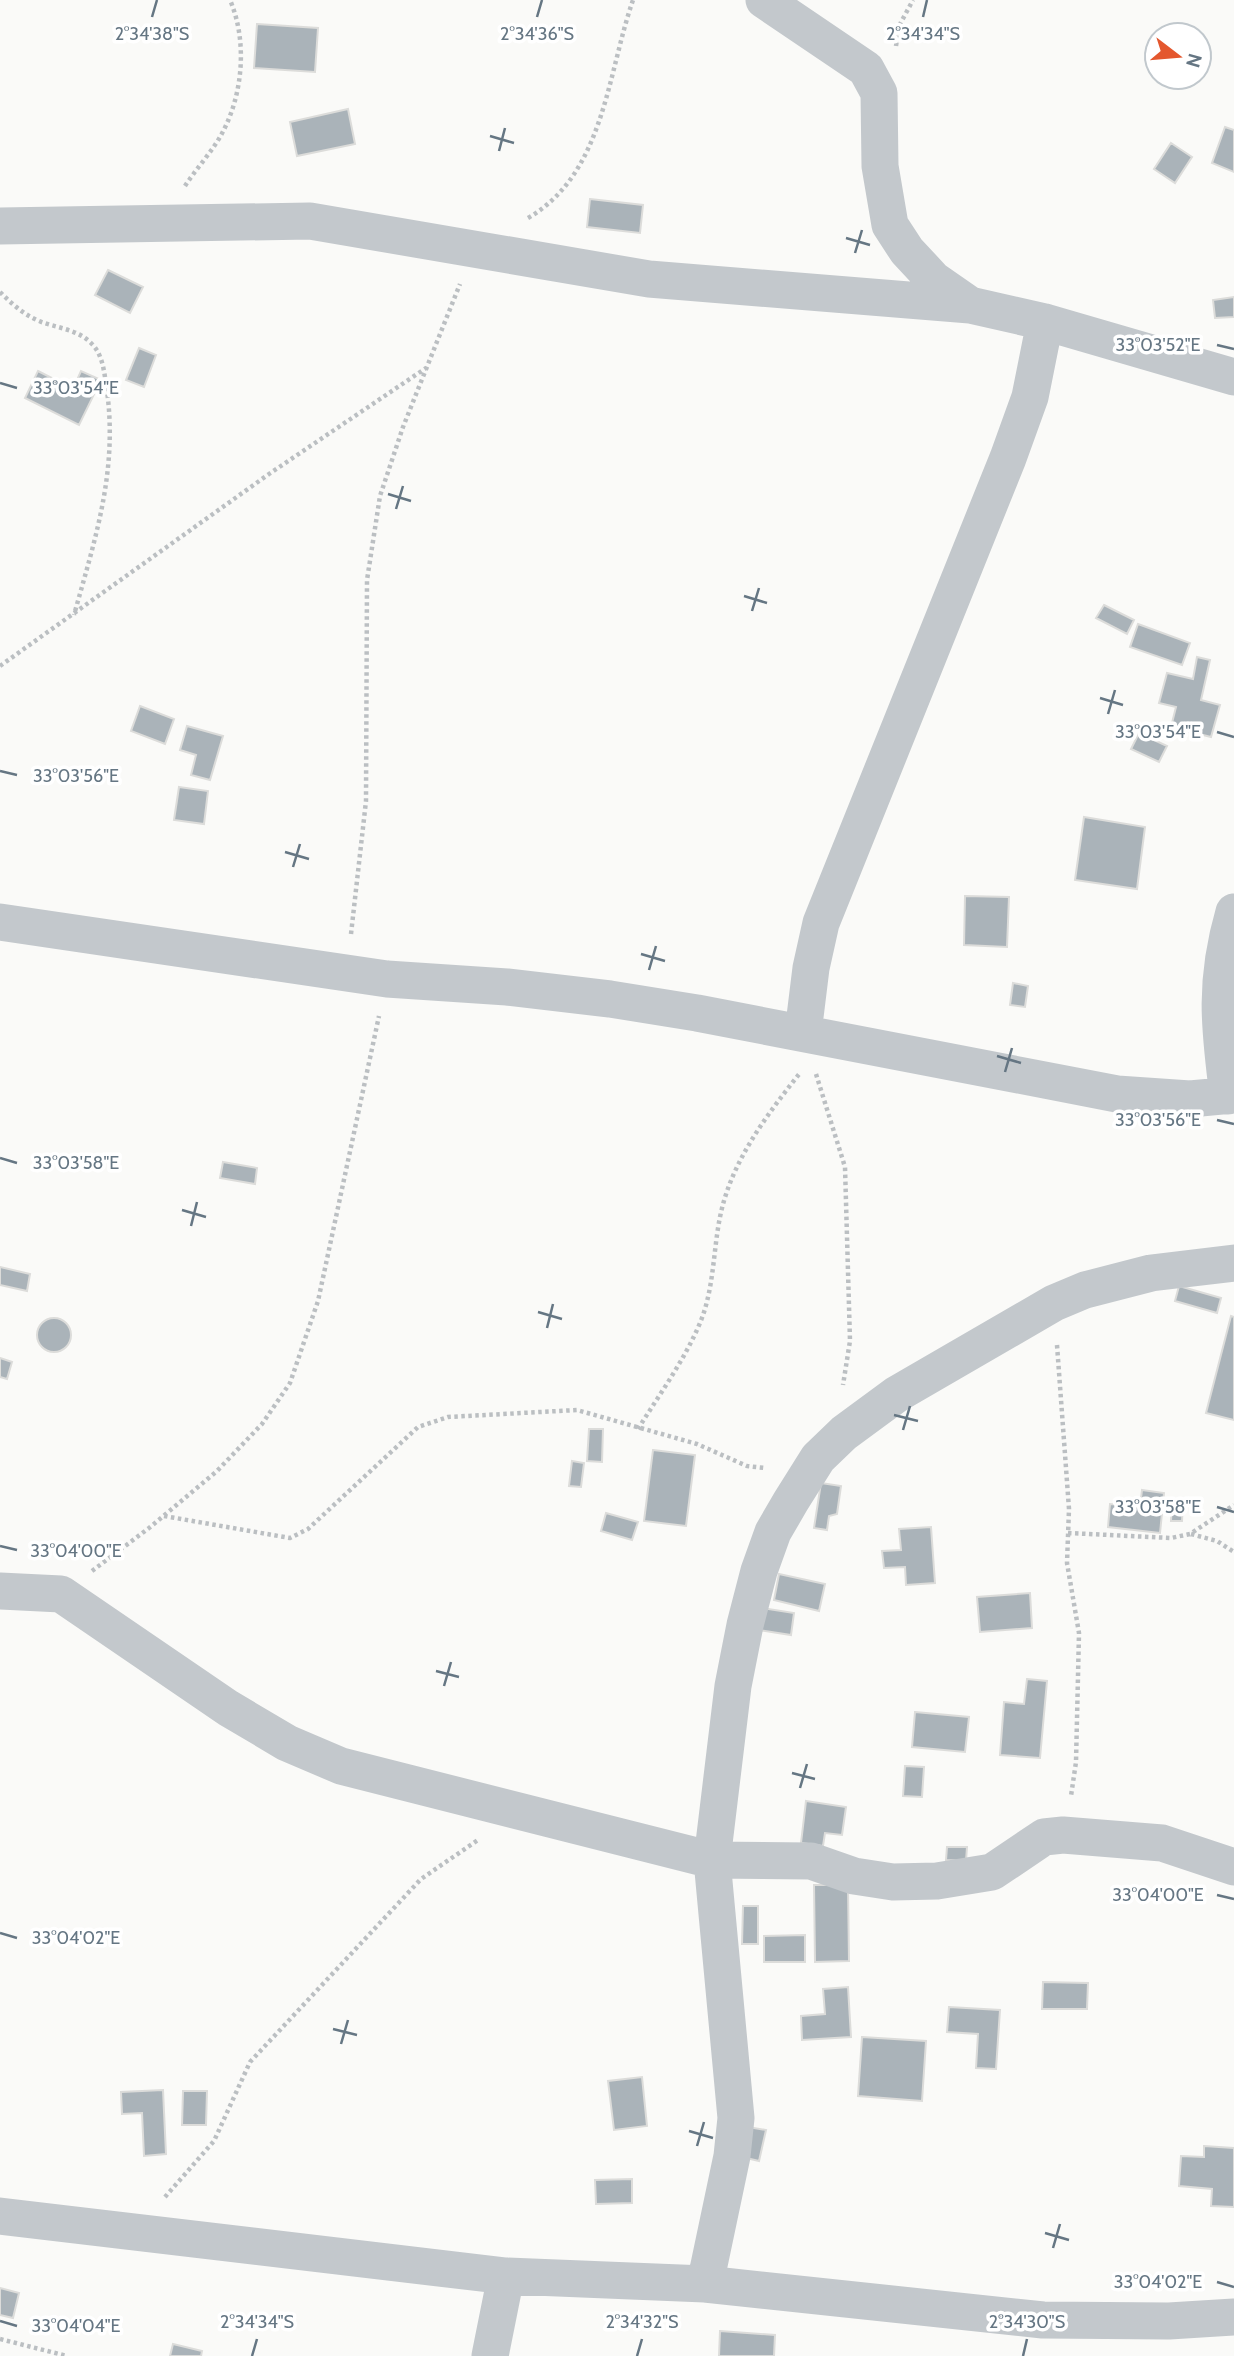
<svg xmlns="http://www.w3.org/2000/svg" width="1234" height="2356" font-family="Cabin,sans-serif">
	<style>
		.building { fill: #aab3b9; stroke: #dcdcda; stroke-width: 2 }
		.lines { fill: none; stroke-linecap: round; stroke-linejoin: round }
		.path { stroke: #bbbfc2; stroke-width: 4.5; stroke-dasharray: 3.5 3.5; stroke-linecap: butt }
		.street { stroke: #c3c8cc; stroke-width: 37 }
		.ticks { fill: none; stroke: #657683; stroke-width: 2.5 }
		.ticks-label { font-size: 18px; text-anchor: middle; fill: #657683; stroke: #fff; stroke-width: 7; stroke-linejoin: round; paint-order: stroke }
	</style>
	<rect width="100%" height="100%" fill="#fafaf8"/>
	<path class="building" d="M257,24L318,28L315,72L254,68Z
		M348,109L355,144L297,156L290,122Z
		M1225,127L1234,130V172L1212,163Z
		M1171,143L1192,157L1175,183L1154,169Z
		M590,199L643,205L640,233L587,227Z
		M108,270L143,287L130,313L95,295Z
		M1234,297V317L1215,318L1213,300Z
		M139,348L156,355L144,387L126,380Z
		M38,371L73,389L81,371L101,380L79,425L25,398Z
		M1104,605L1134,620L1127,634L1096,618Z
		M1138,624L1190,643L1182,665L1130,647Z
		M1197,657L1210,660L1201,700L1220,705L1211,737L1171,727L1176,707L1159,703L1167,673L1193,679Z
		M140,706L174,719L165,744L131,731Z
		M187,726L223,736L210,780L191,775L196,755L180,750Z
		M1139,733L1167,746L1159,762L1131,749Z
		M179,787L208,791L204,824L174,820Z
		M1084,817L1145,827L1137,889L1075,880Z
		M965,896L1009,897L1007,947L964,945Z
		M1013,983L1028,986L1025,1007L1010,1005Z
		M223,1162L257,1168L255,1184L220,1178Z
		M0,1267L30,1274L27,1291L0,1285Z
		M1179,1286L1221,1298L1217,1313L1175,1301Z
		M1231,1316L1234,1317V1420L1206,1413Z
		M37 1335a17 17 0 1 1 34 0a17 17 0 1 1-34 0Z
		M0,1358L12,1362L7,1379L0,1377Z
		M589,1429H603L602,1462L587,1461Z
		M653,1450L695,1455L686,1526L644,1521Z
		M572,1461L584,1463L581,1487L569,1486Z
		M821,1483L841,1486L837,1514L829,1516L827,1530L814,1528Z
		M1142,1490L1164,1493L1160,1533L1108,1527L1110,1504L1140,1507Z
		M1172,1502H1183L1182,1521H1171Z
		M606,1513L638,1522L632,1540L601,1531Z
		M931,1527L935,1583L906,1585L905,1567L884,1568L882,1551L901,1550L899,1529Z
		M779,1574L825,1584L819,1611L774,1600Z
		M1030,1593L1032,1628L980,1632L977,1597Z
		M762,1608L794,1613L791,1635L758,1630Z
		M1027,1679L1047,1681L1040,1758L1000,1755L1004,1702L1024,1704Z
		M915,1712L969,1717L965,1752L912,1747Z
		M905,1766L924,1767L922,1797L903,1796Z
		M806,1801L846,1807L842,1835L825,1833L823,1846L801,1843Z
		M947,1847H967L966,1861L946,1860Z
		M814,1885H848L849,1961L815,1962Z
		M743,1906H758V1944H742Z
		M805,1935V1962H764V1936Z
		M1043,1982L1088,1983L1087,2009H1042Z
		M848,1987L851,2037L802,2040L801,2016L825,2014L823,1989Z
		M949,2007L1000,2010L996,2069L976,2068L978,2034L947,2032Z
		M862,2037L926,2041L922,2101L858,2096Z
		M642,2077L647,2126L614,2130L608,2081Z
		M163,2090L166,2154L144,2156L142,2113L122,2114L121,2092Z
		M183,2091H207L206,2125H182Z
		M748,2127L766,2130L759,2161L742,2157Z
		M1204,2146L1234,2148V2207L1211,2206L1212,2189L1179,2186L1181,2156L1204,2157Z
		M632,2179V2203L596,2204L595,2180Z
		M0,2288L19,2293L13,2318L0,2315Z
		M720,2331L775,2335L774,2356H719Z
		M173,2344L202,2351L201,2356H170Z"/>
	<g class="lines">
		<path class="path" d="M896,46L899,26L913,0
			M185,186C196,169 210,154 220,137C243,97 248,42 230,0
			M528,218C604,174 607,75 633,0
			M0,292C12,304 23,314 39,321C56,328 78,329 92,344C102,354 104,370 106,384C119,467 96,536 74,615
			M0,666L269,474L426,368
			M351,934L366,801L367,580L380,496L403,427L460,284
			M816,1074L845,1167L850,1341L843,1385
			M1057,1345L1069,1509L1067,1563L1079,1633L1076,1762L1071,1796
			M638,1429C659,1395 684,1361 700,1323C714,1289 713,1252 720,1217C731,1162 766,1116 800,1073
			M164,1516L290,1538L308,1529L418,1427L448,1417L577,1410L697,1444L747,1466L765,1468
			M1068,1533L1171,1538L1190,1534L1234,1505
			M1191,1534L1217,1541L1234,1552
			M92,1571L149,1528L217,1471L262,1424L290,1383L318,1301L379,1016
			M165,2197L214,2141L250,2062L421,1879L478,1840
			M0,2339L67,2356"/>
		<path class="street" d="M764,0L866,69L879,93L880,166L890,225L907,251L934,280L970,305L1045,322L1234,377
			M0,226L310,221L649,279L970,305
			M0,922L387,979L507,987L610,999L697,1013L1117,1094L1190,1099L1234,1095
			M803,1033L811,968L821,923L1008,458L1030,397L1045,322
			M1228,1096C1219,1026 1214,981 1234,912
			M0,1591L61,1594L228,1708L287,1743L341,1766L712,1860L811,1861L854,1876L893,1882L937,1881L992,1872L1044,1837L1063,1835L1162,1843L1234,1867
			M0,2216L506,2276L705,2284L1043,2320L1169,2321L1234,2317
			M705,2284L732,2156L736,2118L712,1860L733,1686L745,1625L759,1571L773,1532L791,1501L818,1458L844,1433L897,1394L1054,1303L1085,1290L1151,1273L1234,1263
			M490,2356L506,2276"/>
	</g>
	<path class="ticks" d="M152,17L157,0M537,17L542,0M923,17L927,0M490,136L514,143M499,151L505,128M846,238L870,245M855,253L862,230M1217,345L1234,349M0,383L17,388M388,494L411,501M396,509L403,486M744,596L767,603M752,611L759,588M1100,698L1123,705M1108,714L1115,690M1217,732L1234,737M0,771L17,775M285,852L309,859M293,867L300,844M641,954L665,961M649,970L656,946M997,1056L1021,1063M1005,1072L1012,1048M1217,1120L1234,1124M0,1158L17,1163M182,1210L206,1217M191,1226L197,1202M538,1312L562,1319M547,1328L553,1304M894,1415L918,1421M903,1430L910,1406M1217,1507L1234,1512M0,1546L17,1550M436,1671L459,1677M444,1686L451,1662M792,1773L815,1779M800,1788L807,1764M1217,1895L1234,1899M0,1933L17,1938M333,2029L357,2035M341,2044L348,2020M689,2131L713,2138M697,2146L704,2122M1045,2233L1069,2240M1053,2248L1060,2224M1217,2282L1234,2287M0,2321L17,2326M252,2356L257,2339M637,2356L642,2339M1023,2356L1027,2339"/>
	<g class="ticks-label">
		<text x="152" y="40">2°34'38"S</text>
		<text x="537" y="40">2°34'36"S</text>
		<text x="923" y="40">2°34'34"S</text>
		<text x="1158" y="351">33°03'52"E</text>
		<text x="76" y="394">33°03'54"E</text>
		<text x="1158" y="738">33°03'54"E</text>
		<text x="76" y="782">33°03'56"E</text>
		<text x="1158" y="1126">33°03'56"E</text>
		<text x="76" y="1169">33°03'58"E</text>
		<text x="1158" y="1513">33°03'58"E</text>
		<text x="76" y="1557">33°04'00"E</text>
		<text x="1158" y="1901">33°04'00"E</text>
		<text x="76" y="1944">33°04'02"E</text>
		<text x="1158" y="2288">33°04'02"E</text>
		<text x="257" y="2328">2°34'34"S</text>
		<text x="642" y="2328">2°34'32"S</text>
		<text x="1027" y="2328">2°34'30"S</text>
		<text x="76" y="2332">33°04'04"E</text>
	</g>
	<g transform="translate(1178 56) rotate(106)"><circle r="33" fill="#ffffff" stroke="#c1c8cd" stroke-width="2"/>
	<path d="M0-5L12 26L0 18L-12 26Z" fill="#e4572e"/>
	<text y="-10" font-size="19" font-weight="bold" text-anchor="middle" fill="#657683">N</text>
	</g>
</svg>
